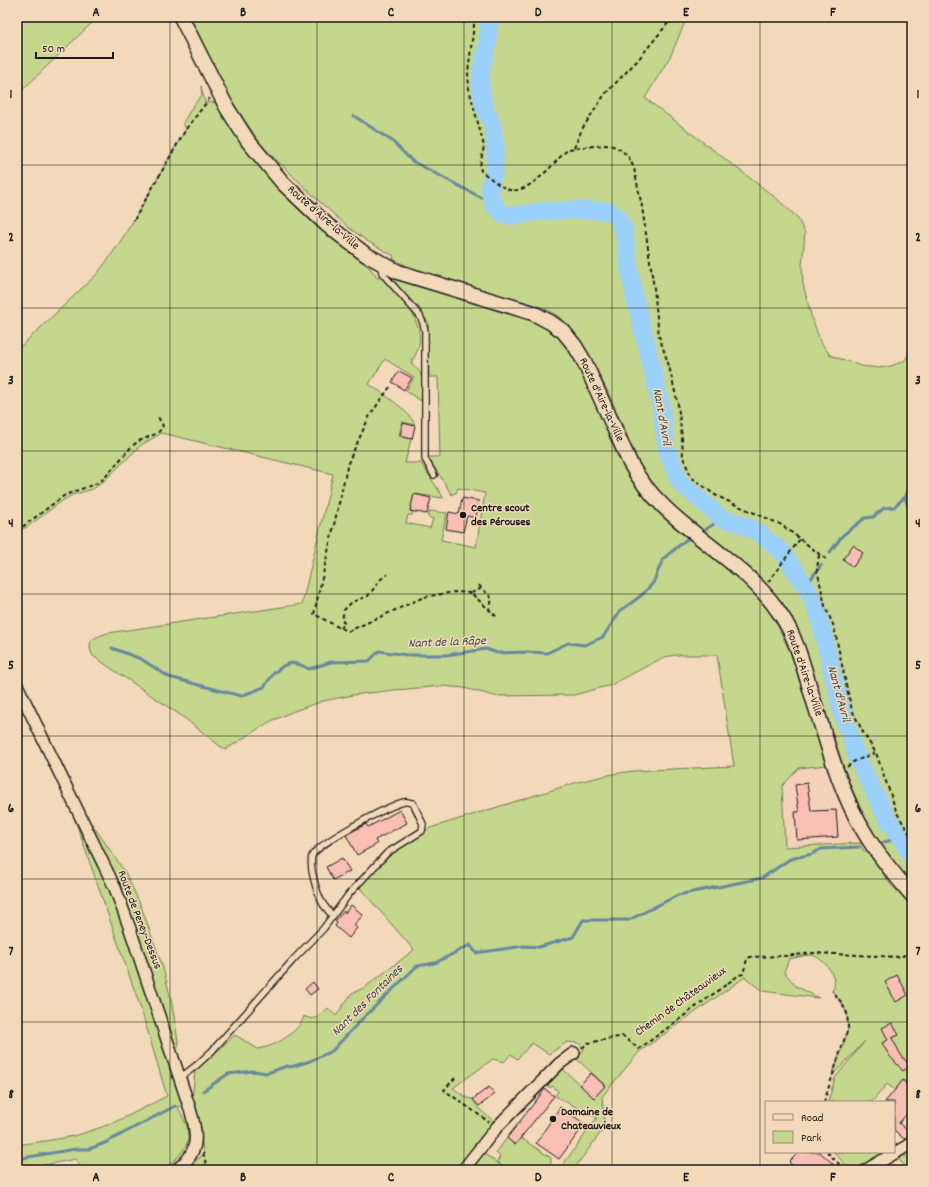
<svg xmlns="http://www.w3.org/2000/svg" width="929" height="1187" font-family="Dekko,sans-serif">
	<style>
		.built { fill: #f4d1b8 }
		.green { fill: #c5d78c; stroke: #707a54; fill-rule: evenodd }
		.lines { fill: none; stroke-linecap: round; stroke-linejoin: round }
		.stream { stroke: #6888a1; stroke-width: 3 }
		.river { stroke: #9bd0f9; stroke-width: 18 }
		.building { fill: #fabfb4; stroke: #1c1c1c }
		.service-casing { stroke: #1c1c1c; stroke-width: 8 }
		.minor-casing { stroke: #1c1c1c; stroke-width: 14 }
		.tertiary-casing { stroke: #1c1c1c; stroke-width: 17 }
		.path { stroke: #1c1c1c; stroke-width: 2; stroke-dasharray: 4 3; stroke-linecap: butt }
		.service { stroke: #f2d9ba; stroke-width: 5.5 }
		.minor { stroke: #f2d9ba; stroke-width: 11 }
		.tertiary { stroke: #f2d9ba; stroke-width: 14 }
		.grid { fill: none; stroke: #1c1c1c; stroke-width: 1; stroke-opacity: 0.55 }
		.poi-dot { fill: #1c1c1c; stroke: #f2d9ba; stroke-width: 1.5 }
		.labels { text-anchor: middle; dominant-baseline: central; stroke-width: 3; stroke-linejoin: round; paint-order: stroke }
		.street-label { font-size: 12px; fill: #1c1c1c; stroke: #f2d9ba }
		.poi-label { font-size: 12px; font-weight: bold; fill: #1c1c1c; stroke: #f2d9ba; text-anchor: start }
		.water-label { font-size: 13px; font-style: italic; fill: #3c4953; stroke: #f2d9ba }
		.neatline { fill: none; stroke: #1c1c1c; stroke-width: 1.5 }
		.grid-label { font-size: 13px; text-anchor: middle; font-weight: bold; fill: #1c1c1c }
	</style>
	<rect width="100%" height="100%" fill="#f2d9ba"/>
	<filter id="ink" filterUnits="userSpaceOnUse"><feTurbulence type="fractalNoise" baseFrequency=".025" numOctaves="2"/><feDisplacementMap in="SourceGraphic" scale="8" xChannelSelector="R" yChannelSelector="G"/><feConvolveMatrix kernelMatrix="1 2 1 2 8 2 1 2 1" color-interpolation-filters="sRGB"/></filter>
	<g filter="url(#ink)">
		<path class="built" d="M827,765L847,815L869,854L863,850L859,843L785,847L782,786L799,768Z"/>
		<path class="green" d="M17,17H98L17,95Z
			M190,17H687L671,55L645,98L776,198L797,217L805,233L802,266L803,284L811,315L820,341L830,355L861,366L879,368L891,366L904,361L912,350V885C905,877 898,870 892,862C855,812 838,751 819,692C812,672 807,651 799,631C771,567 696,538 653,485C642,472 636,456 629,440C617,412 605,384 590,358C582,343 573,328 559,317C545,306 524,302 507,297C468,286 428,278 393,259L394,256L367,241L348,227L320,202L262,146L231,100Z
			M201,86L205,103L212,102L218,104C242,147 272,185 308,218C328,236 349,252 370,268L377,278H391L514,314L533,321L553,332L559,337L569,350L592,394L619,459L631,479L642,495L678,528L746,584L763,603L775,620L790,652L827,765L799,768L782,786L785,847L860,843L863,850L869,854L891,885L912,905V1092L903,1080L895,1090L887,1084L872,1102H828L835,1078L865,1041L832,1076L847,1034C851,1017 844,1004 832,991C841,980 823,956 811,955C804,955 796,958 789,959L784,972L796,986L819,998L762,991L745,977L639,1052L609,1088L602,1097L605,1126L602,1131L573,1170H559L597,1118L555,1096L558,1091L552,1086L550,1088L546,1084L563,1069L594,1098L605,1085L578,1060L577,1055L584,1050L579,1043L567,1042L549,1054L532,1043L517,1059L511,1054L504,1062L493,1059L453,1088L467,1098L472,1099L480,1110L494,1121L456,1170H184L204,1154L196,1114L192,1102L195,1071L235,1035L258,1049C262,1048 266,1047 270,1046C281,1042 302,1028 304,1016C315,1022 320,1016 328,1008L336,1016L352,993L364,988L414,950L359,887L398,848L430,828L578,782L613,774L633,771L734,766L717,655H676L664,657L611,685L574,695L495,696L464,688L443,686L394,690L353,695L323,701L294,711L269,722L225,750L183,717L93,656C85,641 94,637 108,633L302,604L333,474L162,433L141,445L103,482L93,489L72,495L62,501L27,527L17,531V350L97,274C133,229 156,177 186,129L183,123L193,106L202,95ZM418,306L428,323L429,377H438L440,457H428L452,495L454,493H456L458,488L485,493L476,547L441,540L447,513L430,511L428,517L433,519L430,528L406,523L408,515H412L413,512L410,511L414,494L443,498V497L421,463H405L411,439L399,436L402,422L415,425C409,410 382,393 369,384L385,359L414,377L406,391L421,401C422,383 427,376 411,363C424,342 421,329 410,309Z
			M75,820L98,868L101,867L109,885L147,994L163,1049L183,1105L178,1107L187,1126L188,1139L186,1146L181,1153L175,1160L161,1170H82L76,1159L17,1170V1145C43,1141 69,1139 93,1130C119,1122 143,1108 167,1096L141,1009Z
			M92,824L125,872L141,906L163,968L171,999L179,1047L173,1046Z
			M507,1138L515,1145L521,1138L551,1158V1163L546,1170H470L483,1153L506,1169L497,1162L500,1157L496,1153Z
			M834,1152H887L859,1170H850Z
			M905,1155L912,1163V1170H909L900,1161L899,1158Z"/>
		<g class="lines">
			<path class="stream" d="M354,116L392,141L412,161L493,204
				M905,497L912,519
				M706,529L722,519
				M830,552L843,535L865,518L873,517L884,508L894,507L905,497L907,492L912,489
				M805,587L821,565
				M112,648L141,659L169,677L241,696L264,687L274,673L283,666L291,663L301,665L309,669L331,662L369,661L379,651L407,655H446L486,649L497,653L527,652L547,653L568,643L585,645L603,637L620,611L642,595L653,583L663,559L687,539
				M881,843L899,838
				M203,1091L228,1074L253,1071L267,1073L287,1066L291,1067L310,1061L332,1051L360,1021L417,966L435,963L470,945L476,953L524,946L539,947L573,937L583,920H629L678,895L762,878L790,859L812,854L821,849L859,847
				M17,1159L75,1149H89L105,1143L175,1106"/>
			<path class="river" d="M489,17L487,45L481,69L480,83L483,104L492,125L495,142L494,172L489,187L493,204L501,213L510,216L543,211L579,210L609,211L617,217L623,228L633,292L660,402L667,451L679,482L722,519L739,523L756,531L772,544L782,552L798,576L807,589L818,614L841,710L857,758L885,815L912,857"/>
		</g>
		<path class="building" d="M399,371L412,378L404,390L392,382Z
			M403,423L415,426L412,439L400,436Z
			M414,494L431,498L427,514L410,511Z
			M462,498L479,501L476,518L467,516L463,532L446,529L449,512L459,514Z
			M853,545L863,553L853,567L843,559Z
			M807,783L811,811L836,810L838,837L797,840L795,812H799L795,785Z
			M400,810L407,823L375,840L377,844L357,855L346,835L366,824L368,827Z
			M342,858L350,871L333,880L326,867Z
			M351,905L363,915L354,925L357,928L349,938L335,926L337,923L335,921L344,911L345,913Z
			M897,975L908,995L896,1002L885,982Z
			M313,982L318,989L310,995L305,989Z
			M892,1023L899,1035L892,1038L901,1055L910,1066L903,1071L889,1055L882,1043L888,1040L882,1028Z
			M591,1073L605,1086L594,1098L580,1085Z
			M903,1080L912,1092V1108L899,1123L912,1135L904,1139L894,1130V1102H885Z
			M489,1087L495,1094L479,1106L473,1099Z
			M545,1089L554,1096L515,1145L507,1138Z
			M560,1107L585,1124L559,1159L536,1143Z
			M799,1152H820L833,1164L827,1170H797L789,1162Z"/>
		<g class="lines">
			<g class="service-casing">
				<path id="service" d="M381,264L382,273L420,316L423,323L425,331V459L434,475
					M180,1078L198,1064L212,1051L294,959L323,929L349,894L387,853L422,831L423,824L413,803C410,803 407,801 404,802C390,805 316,844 312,856C309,867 317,894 323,904C326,908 329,912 333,916"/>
			</g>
			<g class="minor-casing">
				<path id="minor" d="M17,685L115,888L130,929L190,1109C198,1135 200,1153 176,1170
					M463,1170L497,1127L559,1064L574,1053
					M866,1170L912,1143"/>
			</g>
			<g class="tertiary-casing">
				<path id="tertiary" d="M181,17L227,108L248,141L283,183L327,225L365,254L398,272L533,313L550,322L563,331L575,346L584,361L630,463C665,528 741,554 781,615C799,641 806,678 816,708C829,749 841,793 863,830C877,854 894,874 912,895"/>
			</g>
			<path class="path" d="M475,17L468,72L469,89L484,146L480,166L481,171C488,176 501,188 510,190C529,194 552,165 564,153L569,149L594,146L607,145L613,146L621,150L628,156L634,168L642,207L654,288L659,336L669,366L678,405L682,438L683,457L691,477L715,495L734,504L782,525L827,560
				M574,148L582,129L605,94L637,61L673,17
				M134,220L186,129L210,98
				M390,387L370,415L348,463L314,614L340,628L349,631L424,597L454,592L471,593L498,618
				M17,531L65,495L100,482L106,476L132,446L139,441L158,433L163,426L158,417
				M819,555L817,569L825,606L834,627L847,689L852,710L864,734L876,753L897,813L912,838
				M768,582L800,539
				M471,593L480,589L479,585C482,590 488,593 492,599L489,610
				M340,628L345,624L342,620L344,610L352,602L368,596L381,579L388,574
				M847,767L853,762L875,753
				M582,1048L588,1043L623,1036L639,1049L739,975L743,974L747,959L750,957L784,956L813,953L900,957L912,952
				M455,1078L444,1090L489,1122
				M824,1102L848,1028L847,1013L841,1002L832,991
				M827,1152L845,1170
				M203,1153L208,1170"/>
			<use href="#service" class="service"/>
			<use href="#minor" class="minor"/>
			<use href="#tertiary" class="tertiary"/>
		</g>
	</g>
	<path class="grid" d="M170,17V1170M317,17V1170M464,17V1170M612,17V1170M760,17V1170M17,165H912M17,308H912M17,451H912M17,594H912M17,736H912M17,879H912M17,1022H912"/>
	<g class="poi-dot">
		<circle cx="463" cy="515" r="4"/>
		<circle cx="553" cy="1119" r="4"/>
	</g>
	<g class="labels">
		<g class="street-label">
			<text transform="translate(323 218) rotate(41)">Route d'Aire-la-Ville</text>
			<text transform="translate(601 400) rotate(65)">Route d'Aire-la-Ville</text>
			<text transform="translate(804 673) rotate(71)">Route d'Aire-la-Ville</text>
			<text transform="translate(139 920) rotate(69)">Route de Peney-Dessus</text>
			<text transform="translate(681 1002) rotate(-36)">Chemin de Châteauvieux</text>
		</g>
		<g class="poi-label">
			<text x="471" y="508">Centre scout<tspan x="471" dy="14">des Pérouses</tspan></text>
			<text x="561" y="1112">Domaine de<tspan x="561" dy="14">Chateauvieux</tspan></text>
		</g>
		<g class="water-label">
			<text transform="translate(661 417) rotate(80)">Nant d'Avril</text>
			<text transform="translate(447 643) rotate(-2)">Nant de la Râpe</text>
			<text transform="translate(838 694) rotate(75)">Nant d'Avril</text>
			<text transform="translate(368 1001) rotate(-45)">Nant des Fontaines</text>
		</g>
	</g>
	<rect width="929" height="1187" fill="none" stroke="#f2d9ba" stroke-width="44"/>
	<rect x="765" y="1101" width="130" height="52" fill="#f2d9ba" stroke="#9c8d7b"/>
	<rect x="773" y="1114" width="20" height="6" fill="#f2d9ba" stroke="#9c8d7b"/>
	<text x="801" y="1121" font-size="12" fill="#1c1c1c">Road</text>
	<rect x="773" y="1131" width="20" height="12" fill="#c5d78c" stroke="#9c8d7b"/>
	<text x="801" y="1141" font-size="12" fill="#1c1c1c">Park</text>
	<path d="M36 52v6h77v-6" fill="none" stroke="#1c1c1c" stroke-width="2"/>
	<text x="42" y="52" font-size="12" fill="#1c1c1c" stroke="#f2d9ba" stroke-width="3" paint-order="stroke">50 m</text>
	<rect x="22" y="22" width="885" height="1143" class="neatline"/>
	<g class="grid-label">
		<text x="96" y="16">A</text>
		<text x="243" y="16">B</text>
		<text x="391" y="16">C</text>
		<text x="538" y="16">D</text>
		<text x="686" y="16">E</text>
		<text x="833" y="16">F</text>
		<text x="11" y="98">1</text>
		<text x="918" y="98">1</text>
		<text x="11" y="241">2</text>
		<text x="918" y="241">2</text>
		<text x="11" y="384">3</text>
		<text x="918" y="384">3</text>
		<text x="11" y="527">4</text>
		<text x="918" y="527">4</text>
		<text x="11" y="669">5</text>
		<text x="918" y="669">5</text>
		<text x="11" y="812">6</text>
		<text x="918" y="812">6</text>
		<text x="11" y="955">7</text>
		<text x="918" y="955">7</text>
		<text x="11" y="1098">8</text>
		<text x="918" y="1098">8</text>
		<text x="96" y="1181">A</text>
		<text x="243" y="1181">B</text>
		<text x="391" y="1181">C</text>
		<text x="538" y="1181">D</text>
		<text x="686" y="1181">E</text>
		<text x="833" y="1181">F</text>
	</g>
</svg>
